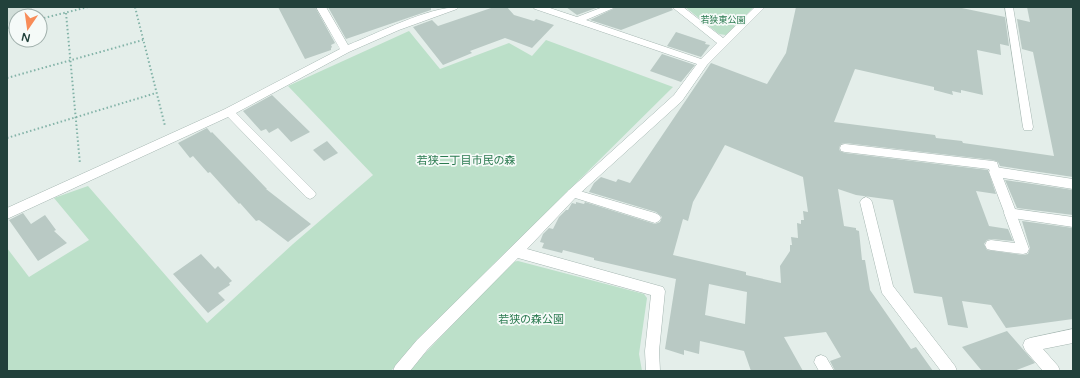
<svg xmlns="http://www.w3.org/2000/svg" width="1080" height="378" font-family="'Varela Round','Noto Sans JP',sans-serif">
	<style>
		.built { fill: #d2ded9 }
		.green { fill: #bce0c9 }
		.building { fill: #b9c9c4; fill-rule: evenodd }
		.lines { fill: none; stroke-linecap: round; stroke-linejoin: round }
		.service-casing { stroke: #a6b7b2; stroke-width: 1 }
		.minor-casing { stroke: #a6b7b2; stroke-width: 1 }
		.path { stroke: #83b3a8; stroke-width: 2; stroke-dasharray: 1.5 2.5; stroke-linecap: butt }
		.service { fill: #fff; fill-rule: evenodd }
		.minor { fill: #fff; fill-rule: evenodd }
		.labels { text-anchor: middle; dominant-baseline: central; stroke-width: 3.5; stroke-linejoin: round; paint-order: stroke }
		.far-park-label { font-size: 9px; fill: #2a7a4f; stroke: #f5faf8 }
		.park-label { font-size: 11px; fill: #2a7a4f; stroke: #f5faf8 }
	</style>
	<rect width="100%" height="100%" fill="#e4eeea"/>
	<path class="built" d="M7,7H32V16H16V22L7,24Z"/>
	<path class="green" d="M685,7H754L726,35L719,34Z
		M409,31L440,69L509,43L532,56L546,40L673,87L436,322L391,371H7V248L29,277L89,240L54,198L88,186L207,323L293,244L373,175L288,86Z
		M518,261L644,294L647,298L639,354L642,371H408L512,262Z"/>
	<path class="building" d="M278,7H315L335,43L331,45L332,47L331,48V50L305,59Z
		M328,7H431V10L346,39Z
		M494,7H507L514,15L534,21L536,19L554,25L532,48L505,38L470,51L472,53L443,65L413,27L432,20L438,26Z
		M566,7H599L577,15Z
		M617,7H671L673,10L621,30L590,20Z
		M796,7H957L1005,17L1009,46L1000,44L1001,55L977,50L983,95L961,90V93L952,91L953,95L934,90V87L855,69L834,122L935,135L936,138L962,141L963,143L1054,156L1033,52L1022,49L1017,19L1030,22L1027,7H1073V177L1000,166L998,162L993,160L845,143L841,144L839,148L840,151L845,153L988,170L996,194L976,191L989,226L1008,229L1013,241L991,239L987,240L984,244L987,250L1023,255L1028,254L1030,248L1022,221L1073,228V319L1006,328L991,305L962,301L968,328L948,325L942,297L914,293L893,200L856,195L838,189L844,226L856,228V230L859,231L862,260H865L870,290L911,349L916,347L933,371H835L830,361L841,357L826,332L784,337L803,371H751L744,351L700,341L699,354L684,350V355L665,349L676,279L594,260V258L563,250L562,253L542,248L544,243L540,242L543,234L549,228L553,229L559,217L566,210H568L572,203L576,204V202L584,204L585,202L655,224L660,222L662,217L656,212L589,192L594,183L601,177L616,182L618,179L630,183L711,63L767,84L786,53ZM725,145L803,177L808,212L803,211L804,220H801V224L797,223L798,238L791,237L792,245H790V251L780,266L781,283L746,275V272L673,255L683,219L688,221L693,202ZM709,284L747,292L745,324L705,315Z
		M676,32L706,42L705,44L710,45L701,57L667,46Z
		M662,54L695,65L681,82L650,71Z
		M272,95L310,132L291,142L278,128L269,133L266,129L261,131L243,111Z
		M207,128L211,133L212,132L267,189H266L311,224L288,242L259,220L256,221L240,203L239,204L210,172L208,173L193,156L190,158L178,143Z
		M327,141L338,153L324,161L313,150Z
		M1005,180L1073,190V215L1017,208Z
		M23,213L31,224L45,215L56,230L54,231L67,243L38,261L9,220Z
		M201,254L215,269L218,266L232,281L229,283L230,285L218,293L225,300L208,313L173,274Z
		M1007,331L1035,363L1014,371H982L962,347Z"/>
	<g class="lines">
		<g class="service-casing">
			<path id="service" d="M1005,7H1013L1033,127L1032,130H1024L1023,127Z
				M845,144L993,161L997,162L1000,172L999,175L995,176L991,175L989,169L845,152L841,151L840,148L841,145Z
				M573,189L655,213L659,215L661,218L659,221L655,223L569,196L567,193L569,190Z
				M1010,208L1014,210L1016,213L1029,249L1027,253L1023,254L991,250L987,249L985,245L987,241L991,240L1015,243L1004,213L1006,210Z
				M821,355L826,357L834,371H819L814,362L816,357Z"/>
		</g>
		<g class="minor-casing">
			<path id="minor" d="M316,7H326L348,45C378,33 428,7 459,7L457,9L399,30L349,52L236,113L314,191L316,194L314,197L310,199L306,197L228,117L7,219V208L225,109L340,49Z
				M533,7H547L577,17L603,7H616L586,20L701,59L717,43L672,7H683L723,38L755,7H765L707,65L682,101L577,196L527,249L663,287L665,291L659,351L660,371H646L645,351L651,295L518,258L427,350L410,371H393L395,366L417,340L569,190L674,95L697,64L535,9Z
				M995,167L1073,179V189L1003,178L1015,209L1073,217V227L1006,217L989,172L991,169Z
				M866,197L870,199L872,202L893,286L955,366L957,371H941L882,293L860,202L862,199Z
				M1073,329V343L1043,349L1058,366L1060,371H1043L1025,350L1023,345L1025,340L1030,338Z"/>
		</g>
		<path class="path" d="M135,7L165,126
			M66,13L80,164
			M40,19L88,7
			M7,28L16,25
			M7,78L143,40
			M7,138L156,93"/>
		<use href="#service" class="service"/>
		<use href="#minor" class="minor"/>
	</g>
	<g class="labels">
		<g class="far-park-label">
			<text x="723" y="20">若狭東公園</text>
		</g>
		<g class="park-label">
			<text x="466" y="160">若狭二丁目市民の森</text>
			<text x="531" y="319">若狭の森公園</text>
		</g>
	</g>
	<rect width="1080" height="378" fill="none" stroke="#22413b" stroke-width="16"/>
	<g transform="translate(28 28) rotate(193)"><circle r="19" fill="#f5faf8" stroke="#a1b0ac"/>
	<path d="M0-3L7 15L0 10L-7 15Z" fill="#f88c58"/>
	<text y="-6" font-size="11" font-weight="bold" text-anchor="middle" fill="#22413b">N</text>
	</g>
</svg>
